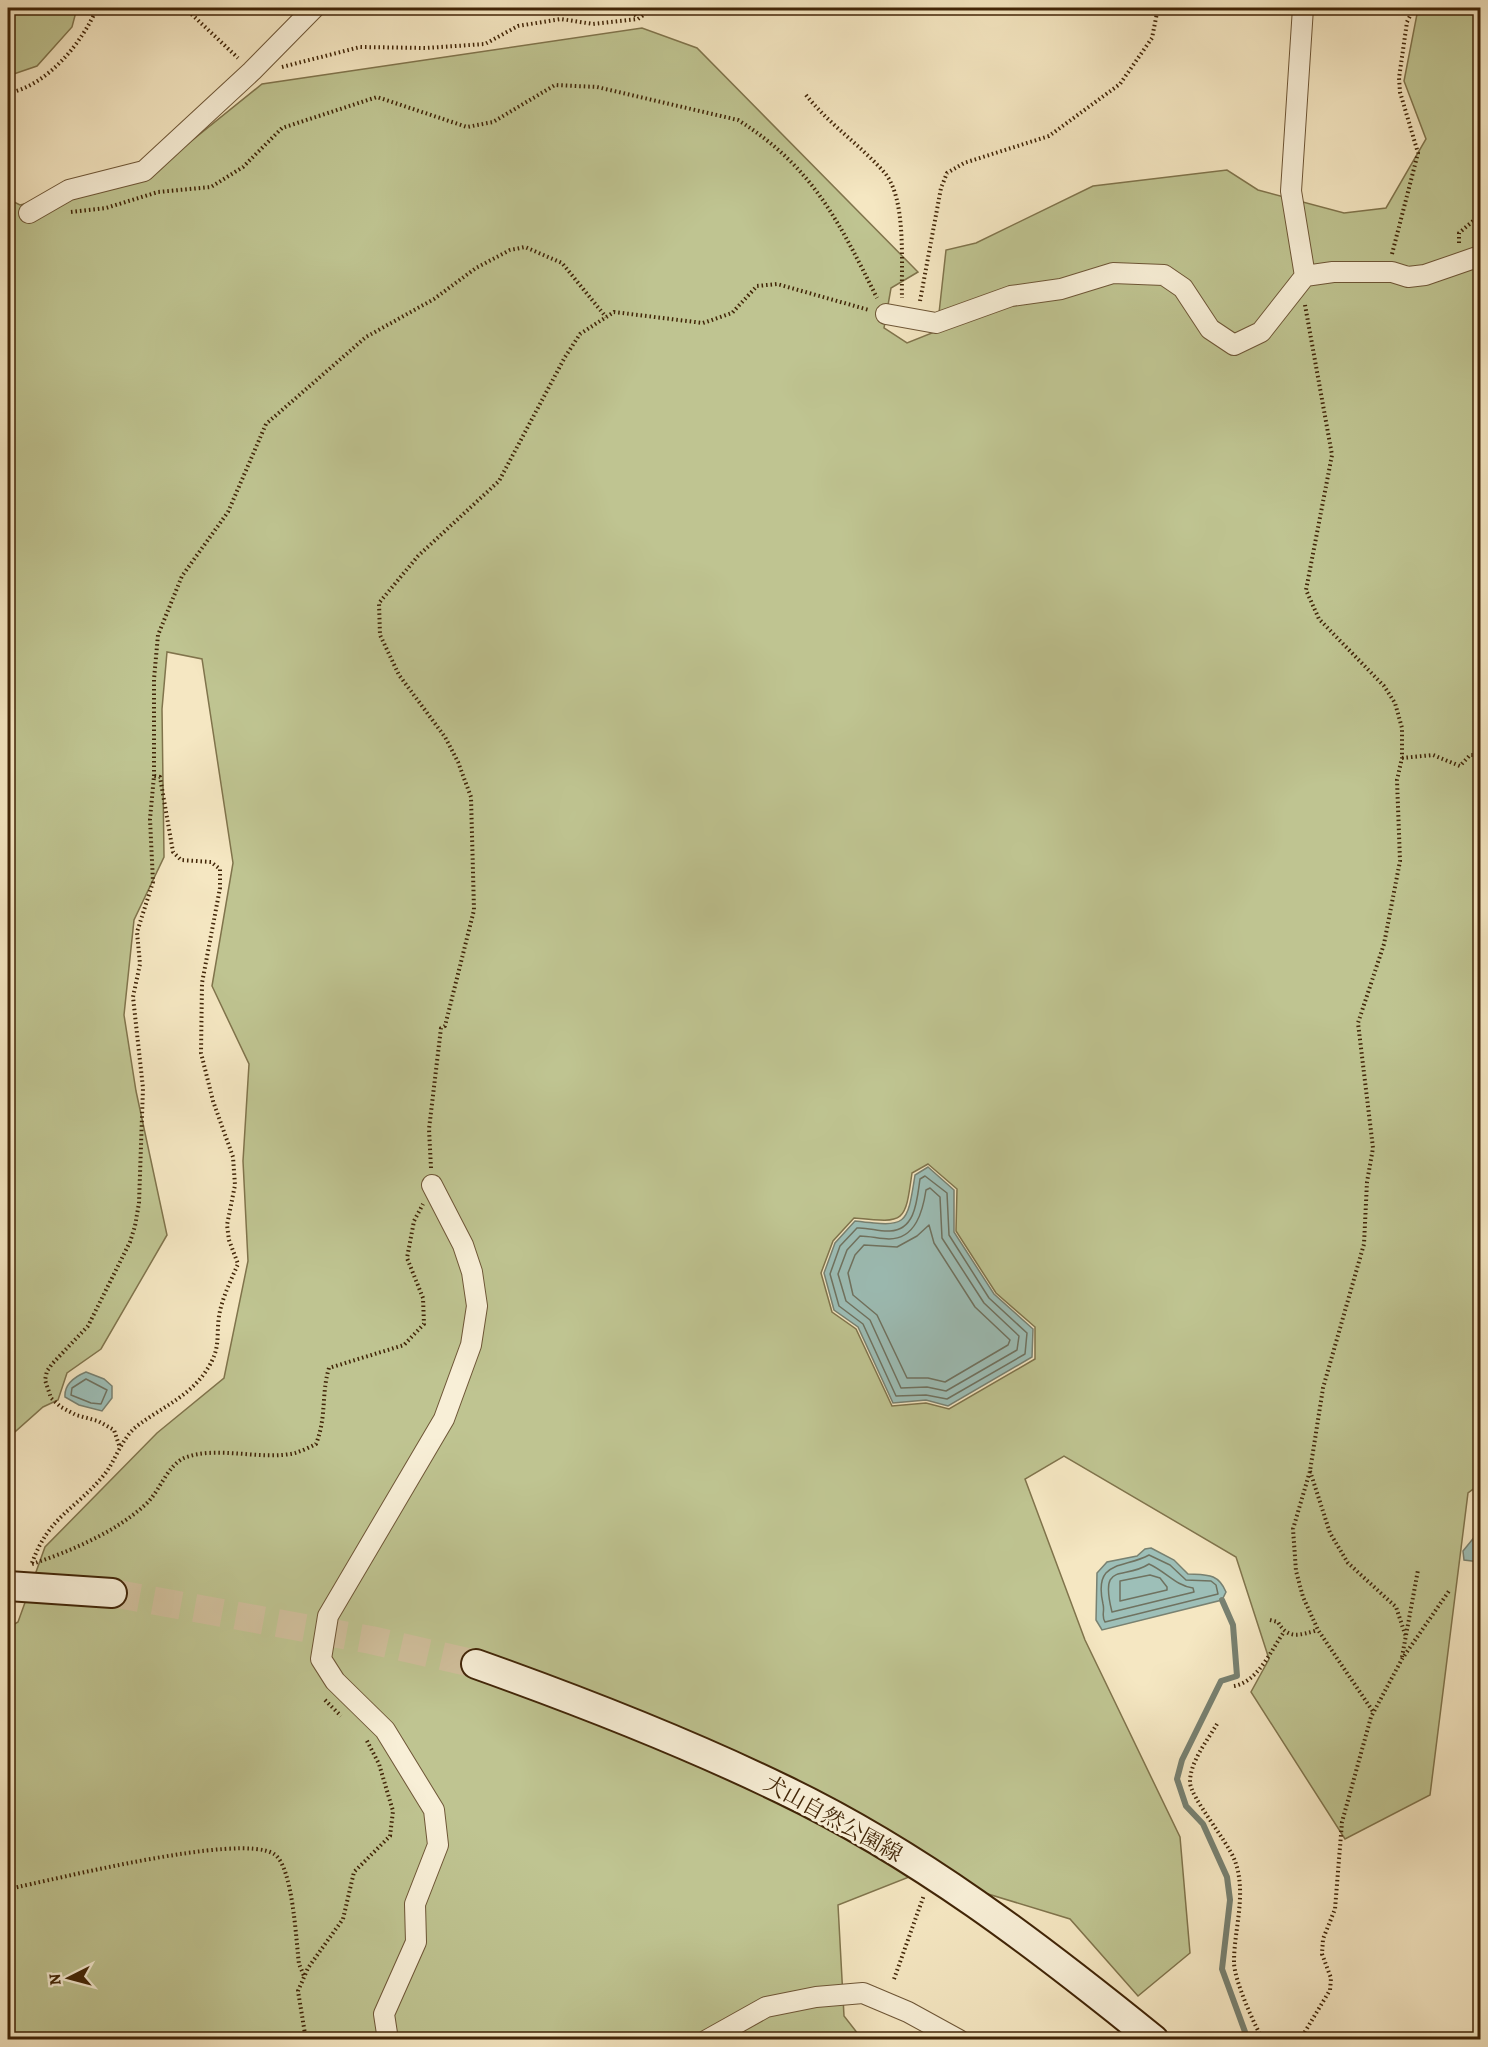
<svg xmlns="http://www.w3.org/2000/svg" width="1488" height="2047" font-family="Alegreya,'Noto Serif JP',serif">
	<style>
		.green { fill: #bfc491; stroke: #80744c; stroke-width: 1.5; fill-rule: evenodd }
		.water { fill: #9dbfb8; stroke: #788171; stroke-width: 1.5 }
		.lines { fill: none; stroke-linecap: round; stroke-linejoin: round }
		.shore { stroke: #6f7260; stroke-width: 1.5 }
		.stream { stroke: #788171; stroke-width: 6 }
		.secondary-tunnel { stroke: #d1c09d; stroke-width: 28; stroke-dasharray: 28 14; stroke-linecap: butt }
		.minor-casing { stroke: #6e5636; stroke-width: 22 }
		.secondary-casing { stroke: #412507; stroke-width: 32 }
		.path { stroke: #412507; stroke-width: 4; stroke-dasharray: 1.5 3; stroke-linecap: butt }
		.minor { stroke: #f8efd7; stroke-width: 20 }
		.secondary { stroke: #f8efd7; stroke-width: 28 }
		.labels { text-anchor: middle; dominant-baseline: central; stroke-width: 6; stroke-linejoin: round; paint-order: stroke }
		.street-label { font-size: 22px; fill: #412507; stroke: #f8efd7 }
	</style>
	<rect width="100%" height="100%" fill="#f5e7c2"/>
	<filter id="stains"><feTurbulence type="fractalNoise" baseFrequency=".00333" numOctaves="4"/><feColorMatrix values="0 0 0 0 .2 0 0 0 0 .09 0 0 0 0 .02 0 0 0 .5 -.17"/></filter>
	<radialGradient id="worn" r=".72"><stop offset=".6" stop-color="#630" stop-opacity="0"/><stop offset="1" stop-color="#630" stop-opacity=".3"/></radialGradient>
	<path class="green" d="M8,8H77L72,27L37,66L8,76Z
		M1422,8H1480V1484L1468,1493L1430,1795L1345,1839L1251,1692L1269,1659L1236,1557L1064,1456L1025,1479L1085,1640L1180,1837L1190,1953L1138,1996L1070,1919L919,1873L838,1905L844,2016L862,2039H8V1628L18,1622L45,1547L157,1433L224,1378L248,1261L243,1161L249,1064L212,986L233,863L202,659L167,652L162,709L164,857L134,920L124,1015L136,1091L167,1235L101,1349L67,1373L58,1400L43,1407L8,1438V199L20,205L149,175L262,84L642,28L697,48L918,272L891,288L884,328L907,343L937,331L946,250L976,243L1093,186L1227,170L1258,190L1344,213L1386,208L1426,139L1404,81L1417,14ZM928,1164L957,1189L956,1231L996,1293L1035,1327V1359L949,1409L926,1403L892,1406L856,1329L832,1312L821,1273L833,1241L854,1218C905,1223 905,1224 912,1173Z"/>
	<path class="water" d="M928,1167L954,1190V1232L994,1294L1033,1329L1032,1357L948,1406L926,1400L893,1403L858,1327L834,1310L824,1273L835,1243L855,1221C907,1227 907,1227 915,1175Z
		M86,1372L104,1379L112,1386V1398L102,1411L79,1405L65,1397C64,1384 74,1377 86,1372Z
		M1480,1530V1562L1464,1560L1463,1551Z
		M1151,1548L1174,1560L1188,1574C1207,1575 1218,1573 1226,1592L1222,1600L1102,1630L1096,1620L1097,1573L1107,1562L1137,1556L1145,1549Z"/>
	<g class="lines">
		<path class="shore" d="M925,1176L947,1193L949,1235L989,1298L1027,1333L1025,1354L947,1399L926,1395L896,1396L863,1324L839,1306L830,1274L840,1246L857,1228C868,1227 879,1232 890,1231C916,1230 917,1199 920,1179Z
			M930,1188L940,1197L942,1238L984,1303L1019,1336L1017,1350L946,1391L927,1387L901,1388L870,1320L846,1301L838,1274L847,1250L860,1236C870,1236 880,1239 889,1239C916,1239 923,1210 926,1190Z
			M929,1225L934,1243L975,1307L1010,1340L1008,1345L945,1382L928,1378H907L877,1315L853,1295L848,1273L855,1255L864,1245L897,1247L917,1236Z
			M86,1379L107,1390L101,1404L91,1403L71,1395L72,1388Z
			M1149,1555L1170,1565L1186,1580L1211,1581L1216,1585L1218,1594L1105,1622C1101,1616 1105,1611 1103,1604C1093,1559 1124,1569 1149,1555Z
			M1149,1564C1165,1571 1176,1586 1193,1588L1194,1592L1112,1612C1099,1560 1123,1581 1149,1564Z
			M1150,1575L1160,1578L1167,1587V1590L1120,1601V1581Z"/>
		<path class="stream" d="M1222,1600L1233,1625L1237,1676L1221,1681L1182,1760L1177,1779L1186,1806L1203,1824L1227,1877L1230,1900L1222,1969L1248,2040"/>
		<path class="secondary-tunnel" d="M112,1593L371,1640L476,1664"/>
		<g class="minor-casing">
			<path id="minor" d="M1303,8L1291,191L1305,276
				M29,213L69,190L144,171L252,71L314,8
				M886,314L936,323L1011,296L1061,289L1113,273L1164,275L1183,288L1210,329L1234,345L1261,332L1305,276L1333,272H1392L1408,277L1425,275L1480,256
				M388,2040L384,2014L416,1942L415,1904L438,1845L434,1810L385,1730L335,1681L321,1659L328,1616L444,1419L471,1345L477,1306L472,1272L463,1245L432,1185
				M707,2040L766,2007L816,1997L863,1993L908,2012L959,2040"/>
		</g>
		<g class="secondary-casing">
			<path id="secondary" d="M8,1586L112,1593
				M476,1664C580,1701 683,1741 782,1789C918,1854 1038,1946 1154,2040"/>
		</g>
		<path class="path" d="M185,8L238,58
			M629,8L638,18
			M8,16L14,8
			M282,67L360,47L426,48L485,44L518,26L561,19L593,24L638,19L653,8
			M8,93C47,86 82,43 97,8
			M806,95C829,124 860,145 884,172C907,198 901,265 902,298
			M71,212L106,208L158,192L211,187L243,167L282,128L377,97L467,127L493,122L555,85L597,87L738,120C813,167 839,222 877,298
			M1459,243V233L1480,215
			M1392,254L1418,153L1400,92L1399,78L1407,22L1414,8
			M920,301L941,188L947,173L964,163L1049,136L1120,84L1152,38L1158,8
			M1305,305L1332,455L1306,590L1319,619L1384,686L1395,703L1402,728V758L1397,780L1400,861L1384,944L1358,1023L1373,1148L1367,1182L1364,1244L1323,1388L1310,1471L1293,1529L1296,1571L1303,1597L1318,1630L1374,1713
			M1402,758L1433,755L1460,766L1470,755H1480
			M154,776V679L158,635L182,576L228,512L266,424L366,337L434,299L476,268L510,250L525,247L562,263L606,317
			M431,1168L429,1129L441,1028L445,1026L474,910L471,797L458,762L445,737L399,675L380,635L379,603L418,556L499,481L565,357L580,334L614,312L703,323L732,313L757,286L777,284L869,310
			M1310,1471L1330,1533L1348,1563L1396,1607L1406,1637
			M32,1563C49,1516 75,1510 104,1475C116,1460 121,1439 137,1426C162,1407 191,1396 208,1368C221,1347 216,1337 219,1316C222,1298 231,1280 238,1264L229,1240L227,1225L235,1185L233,1157L213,1101L201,1053L202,983L220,888V869L211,862L181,860L173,852L160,777L154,776L150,819L153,882L137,932L140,964L133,997L143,1088L139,1203L135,1226L130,1242L88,1326L52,1364L47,1371L45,1380L51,1398L61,1407L76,1415L98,1421L114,1430L120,1448
			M32,1564C71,1551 116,1532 146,1504C160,1491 167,1466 184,1458C216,1445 262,1461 295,1453C302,1451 310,1447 316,1444C327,1416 321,1394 329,1368L404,1345L424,1324L423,1298L407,1258L414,1221L423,1204
			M1270,1620L1278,1622C1288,1640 1300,1635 1318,1630
			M1402,1657L1418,1570
			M1234,1686C1258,1682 1271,1650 1284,1632
			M325,1700L341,1716
			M1217,1724C1207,1741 1190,1762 1190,1782C1190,1797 1227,1840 1235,1861C1247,1894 1234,1929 1234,1962C1234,1980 1254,2024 1263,2040
			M8,1889C54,1880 240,1832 274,1854C293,1866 296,1941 299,1964L304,1976
			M894,1979L924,1895
			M306,2040L298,1991L308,1968L343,1919L354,1872L390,1836L393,1811L379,1764L366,1739
			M1300,2040L1330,1990L1331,1978L1322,1954L1323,1939L1335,1909L1342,1822L1371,1717L1402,1659L1449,1591"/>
		<use href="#minor" class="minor"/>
		<use href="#secondary" class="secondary"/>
	</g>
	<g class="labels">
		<g class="street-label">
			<text transform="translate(833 1819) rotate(29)">犬山自然公園線</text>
		</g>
	</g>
	<rect width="1488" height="2047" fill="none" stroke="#f5e7c2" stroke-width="30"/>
	<rect x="9" y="9" width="1470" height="2029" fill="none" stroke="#412507" stroke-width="3"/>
	<rect x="15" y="15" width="1458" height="2017" fill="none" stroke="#412507" stroke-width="1.5"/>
	<g transform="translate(69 1978) rotate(264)" stroke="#f8efd7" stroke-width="4.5" paint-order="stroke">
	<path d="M0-4.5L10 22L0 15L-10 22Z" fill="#412507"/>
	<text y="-9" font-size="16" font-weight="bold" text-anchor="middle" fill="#412507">N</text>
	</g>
	<rect width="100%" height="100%" filter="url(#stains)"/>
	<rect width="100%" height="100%" fill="url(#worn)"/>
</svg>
